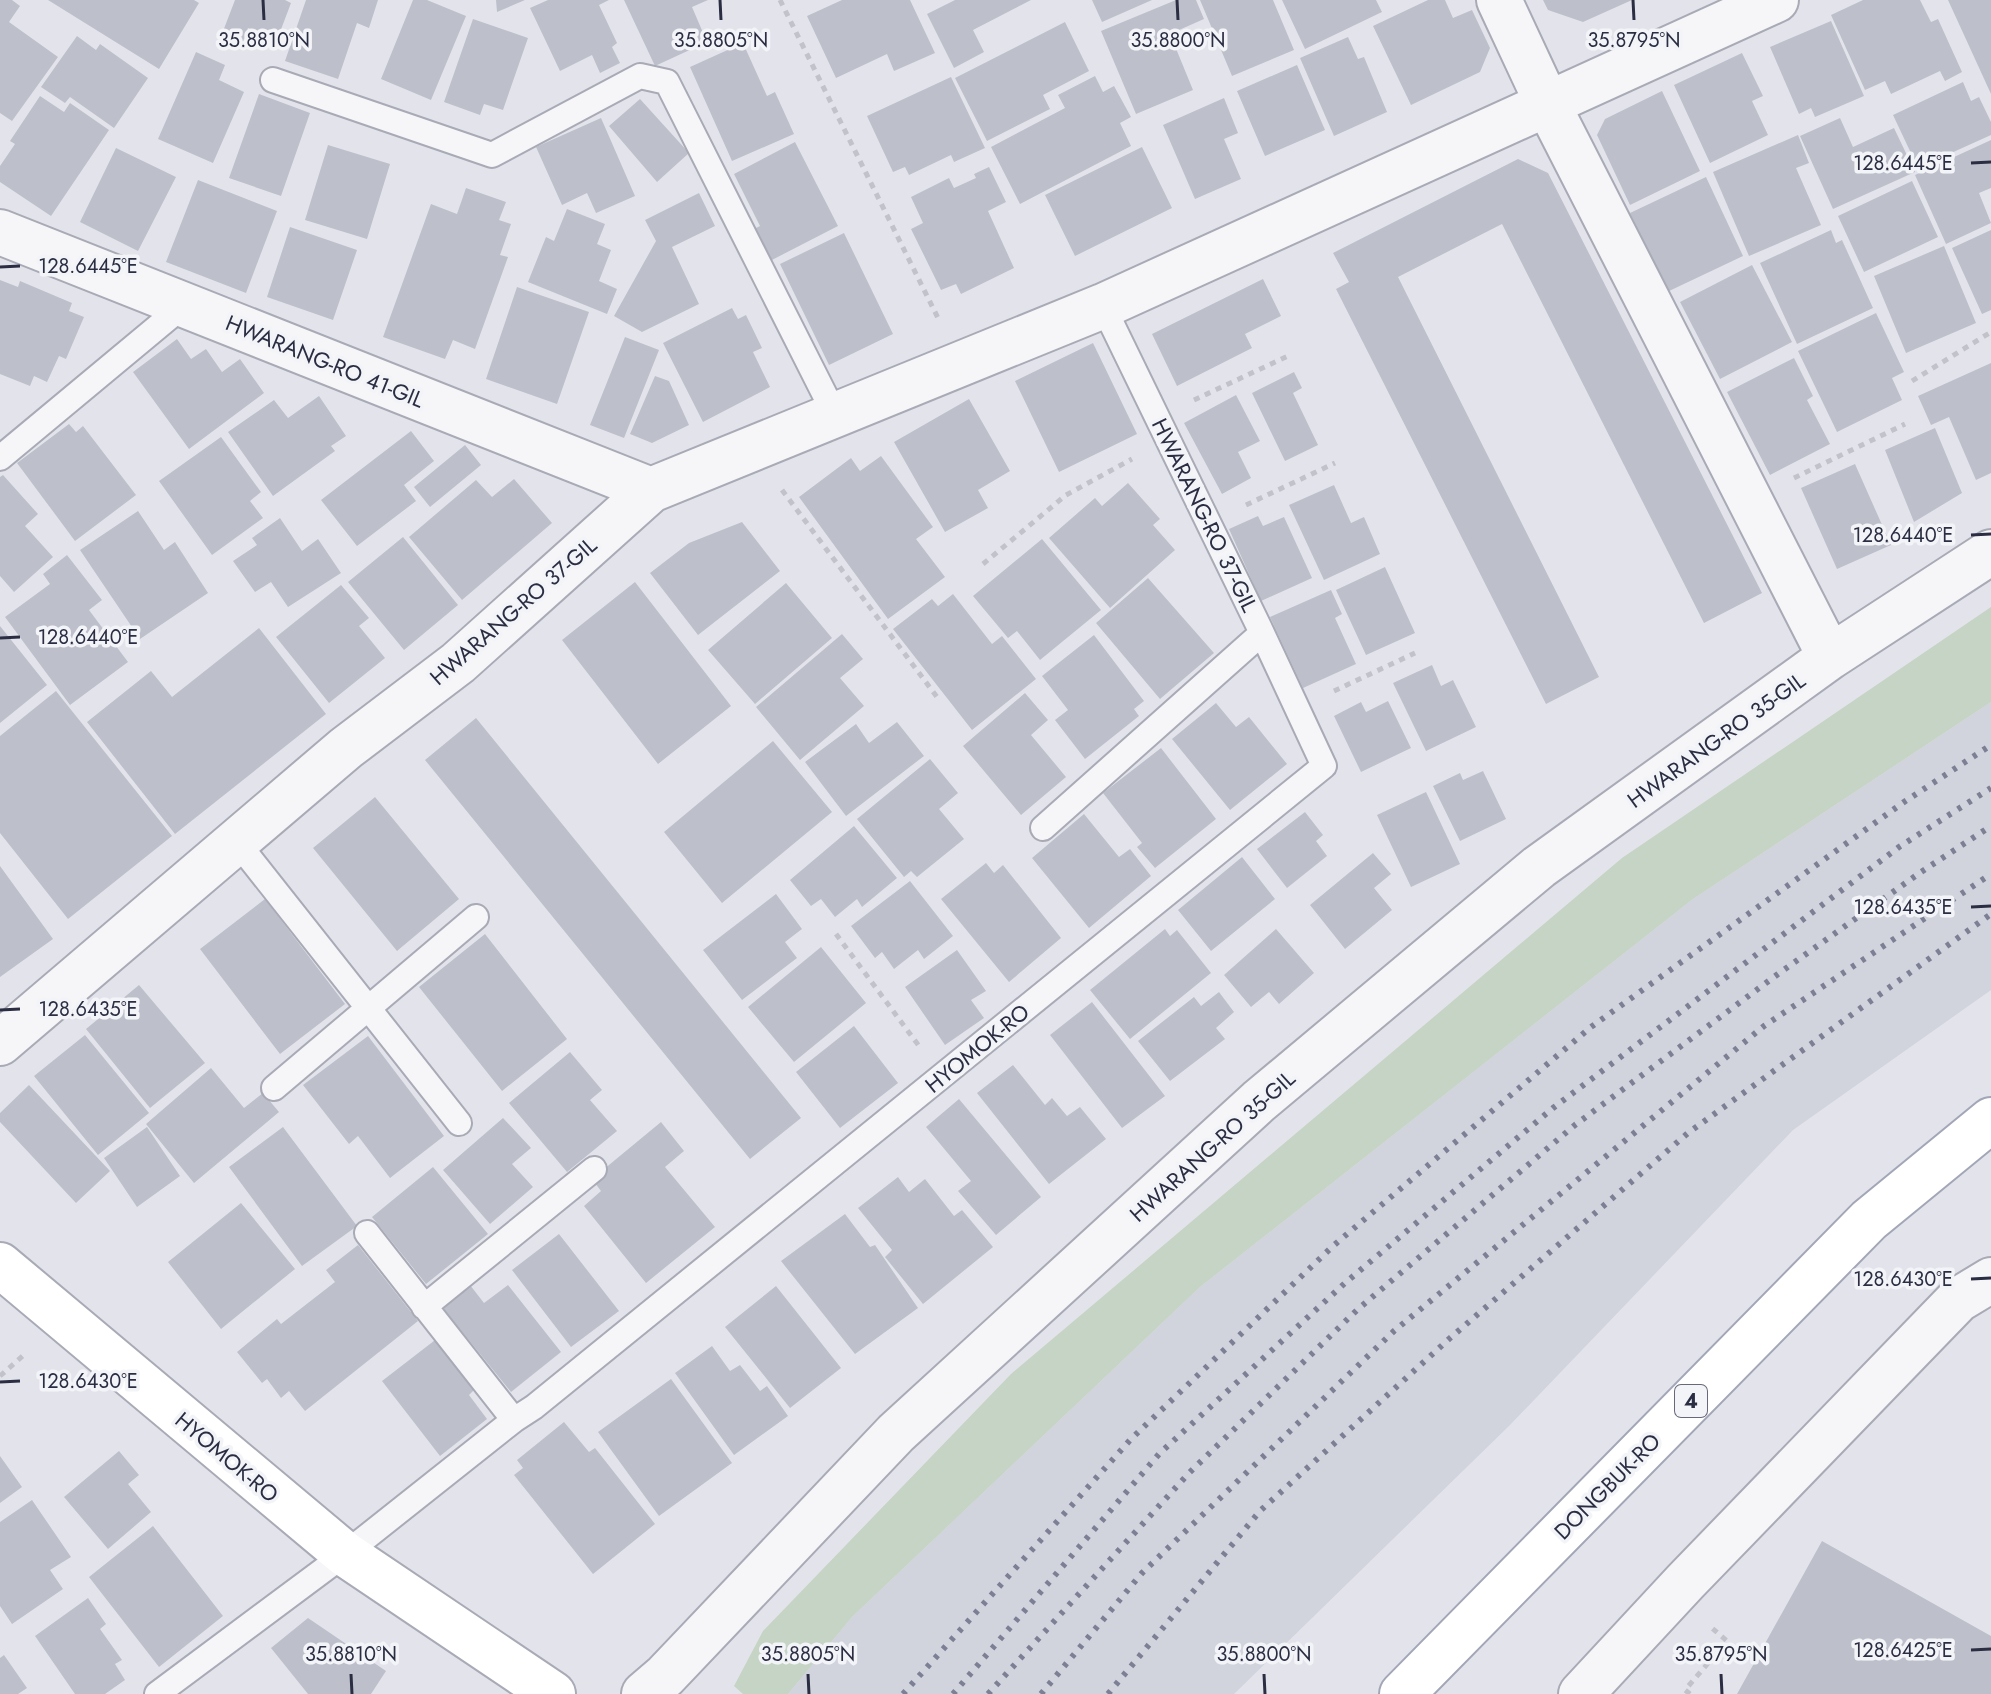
<svg xmlns="http://www.w3.org/2000/svg" width="1991" height="1694" font-family="Jost,sans-serif">
	<style>
		.built { fill: #d1d3dd }
		.green { fill: #c5d4c4 }
		.building { fill: #bdbfca }
		.lines { fill: none; stroke-linecap: round; stroke-linejoin: round }
		.lane-casing { stroke: #a8aab5; stroke-width: 28 }
		.street-casing { stroke: #a8aab5; stroke-width: 48 }
		.secondary-casing { stroke: #a8aab5; stroke-width: 48 }
		.primary-casing { stroke: #a2a6b6; stroke-width: 48 }
		.path { stroke: #c1c2ca; stroke-width: 5; stroke-dasharray: 6 6; stroke-linecap: butt }
		.lane { stroke: #f6f6f9; stroke-width: 24 }
		.street { stroke: #f6f6f9; stroke-width: 44 }
		.secondary { stroke: #fff; stroke-width: 44 }
		.primary { stroke: #fff; stroke-width: 44 }
		.rail { stroke: #7d8094; stroke-width: 6; stroke-dasharray: 4 8; stroke-linecap: butt }
		.ticks { fill: none; stroke: #2b2e43; stroke-width: 3 }
		.labels { text-anchor: middle; dominant-baseline: central; stroke-width: 7; stroke-linejoin: round; paint-order: stroke }
		.shield { fill: #f3f4f8; stroke: #676979; stroke-width: 2 }
		.shield-label { font-size: 20px; font-weight: bold; fill: #2b2e43 }
		.street-label { font-size: 22px; fill: #2b2e43; stroke: #f3f4f8 }
		.ticks-label { font-size: 20px; text-anchor: middle; fill: #2b2e43; stroke: #f3f4f8; stroke-width: 7; stroke-linejoin: round; paint-order: stroke }
	</style>
	<rect width="100%" height="100%" fill="#e3e4eb"/>
	<path class="built" d="M1991,702V990L1793,1130L1510,1425L1234,1694H788L852,1617L1200,1287L1693,899Z"/>
	<path class="green" d="M1991,607V702L1693,899L1200,1287L852,1617L788,1694H743L734,1686L763,1631L1011,1374L1622,858Z"/>
	<path class="building" d="M0,0H12L20,6L9,22L58,57L12,121L0,113Z
		M48,0H194L199,3L159,69Z
		M235,0H285L291,3L277,40L248,28L241,47L220,39Z
		M306,0H378L369,28L357,23L338,79L285,61Z
		M413,0H427L466,16L431,100L381,79Z
		M496,0H525L497,12Z
		M548,0H609L599,5L617,43L612,47L620,63L600,73L592,55L560,71L530,8Z
		M624,0H708L692,7L707,42L655,66Z
		M842,0H910L935,53L894,71L887,54L836,78L807,16Z
		M955,0H1031L973,30L984,52L954,68L927,14Z
		M1092,0H1152L1102,22Z
		M1176,0H1196L1204,19L1170,34L1193,90L1136,114L1101,31Z
		M1200,0H1273L1294,50L1232,76Z
		M1282,0H1376L1382,12L1305,49Z
		M1428,0H1445L1453,18L1472,10L1490,48L1480,72L1411,105L1373,26Z
		M1543,0H1632L1583,22L1548,10Z
		M1863,0H1920L1931,22L1938,19L1962,72L1945,81L1940,71L1891,94L1885,81L1865,90L1831,15Z
		M1948,0H1991V94Z
		M473,19L528,38L503,110L484,104L480,115L444,102Z
		M1831,21L1864,96L1815,117L1811,108L1799,114L1770,47Z
		M1065,22L1089,71L1043,95L1050,109L987,141L955,78Z
		M77,36L96,50L100,44L148,78L114,128L70,97L65,103L41,87Z
		M1348,37L1358,59L1364,57L1387,112L1334,136L1300,58Z
		M743,43L767,96L775,92L794,134L732,161L690,67Z
		M196,52L225,65L219,80L244,92L213,163L158,139Z
		M1742,53L1763,96L1752,101L1768,135L1710,163L1674,85Z
		M1297,65L1325,130L1265,156L1237,91Z
		M1095,76L1103,92L1114,86L1131,117L1120,123L1131,146L1020,204L991,147L1065,108L1058,95Z
		M951,77L985,148L954,162L951,155L909,175L905,167L893,172L867,116Z
		M1963,82L1971,101L1979,97L1991,122V135L1918,168L1893,115Z
		M1662,91L1700,171L1630,205L1597,135L1605,119Z
		M259,94L310,113L281,196L229,178Z
		M40,96L64,112L70,103L109,130L51,216L0,182V166L15,144L10,141Z
		M1224,98L1238,133L1224,139L1241,179L1195,199L1163,125Z
		M640,99L689,153L657,182L609,126Z
		M601,118L635,196L596,213L587,193L562,205L536,147Z
		M1840,118L1853,147L1894,128L1915,172L1833,209L1800,136Z
		M1798,135L1809,163L1796,168L1821,225L1749,256L1713,172Z
		M1991,140V188L1979,193L1991,223L1946,244L1915,175Z
		M795,142L838,226L768,262L752,230L760,226L734,174Z
		M328,145L390,164L367,239L305,220Z
		M1142,147L1172,208L1075,256L1045,195Z
		M116,148L176,177L138,251L80,222Z
		M1518,159L1548,173L1762,593L1704,623L1502,224L1398,277L1599,677L1546,704L1336,289L1349,282L1333,253Z
		M989,167L1006,202L988,211L1014,268L961,294L956,284L941,290L911,229L923,223L911,197L949,178L954,188L976,178L974,174Z
		M1706,177L1743,256L1667,292L1630,213Z
		M198,180L277,211L246,293L166,262Z
		M1912,181L1938,237L1864,272L1838,216Z
		M466,188L506,202L499,220L511,224L500,255L508,257L475,349L453,340L445,359L383,337L431,204L457,214Z
		M699,193L715,226L672,247L699,304L642,332L614,316L656,241L645,220Z
		M567,209L605,224L597,244L611,250L599,281L617,289L607,314L528,282L546,237L554,241Z
		M290,227L357,250L333,320L267,297Z
		M1831,230L1836,243L1842,240L1873,308L1797,344L1760,263Z
		M1991,230V310L1982,314L1952,248Z
		M844,233L893,334L829,365L780,264Z
		M1944,246L1976,323L1906,353L1874,276Z
		M1752,265L1792,342L1720,379L1680,302Z
		M1263,279L1281,316L1245,334L1252,348L1177,386L1152,334Z
		M0,280L18,287L20,281L72,303L69,311L84,317L66,359L59,356L47,382L34,376L30,386L0,374Z
		M517,287L589,312L557,404L486,379Z
		M732,308L738,319L746,315L762,348L753,352L770,387L703,422L663,343Z
		M1876,313L1904,372L1892,378L1902,400L1837,432L1798,351Z
		M625,337L659,350L624,438L590,425Z
		M177,339L191,359L206,349L222,372L240,359L264,393L189,449L133,372Z
		M1093,343L1137,434L1059,472L1015,381Z
		M1794,358L1813,396L1807,400L1830,444L1770,475L1727,392Z
		M1991,363V473L1976,480L1949,417L1931,425L1918,396Z
		M1294,372L1302,388L1293,393L1318,445L1285,461L1252,393Z
		M655,376L669,381L689,425L652,443L630,434Z
		M1236,395L1260,441L1238,452L1251,478L1222,494L1184,423Z
		M319,396L346,436L331,446L335,451L273,496L228,432L274,400L288,418Z
		M969,399L1010,471L978,490L988,508L945,532L894,442Z
		M69,424L76,432L83,426L136,495L75,541L17,463Z
		M1935,428L1962,493L1914,522L1885,450Z
		M411,431L434,461L404,485L416,501L357,546L321,500Z
		M221,437L261,492L250,501L263,518L212,555L159,481Z
		M465,445L481,465L430,507L414,487Z
		M881,456L933,527L916,539L945,577L888,619L799,497L851,458L860,471Z
		M1855,464L1891,545L1837,569L1801,488Z
		M3,475L38,514L25,526L53,557L14,592L0,576V477Z
		M514,479L552,523L462,600L409,537L476,480L492,497Z
		M1128,483L1160,519L1153,525L1175,550L1110,608L1049,538L1095,498L1102,506Z
		M1334,485L1351,523L1364,517L1380,554L1324,580L1289,505Z
		M138,511L164,550L175,542L208,593L140,639L80,550Z
		M1258,516L1263,526L1284,517L1312,578L1261,601L1229,529Z
		M280,518L302,551L318,539L341,573L288,607L271,582L255,592L233,561L257,545L252,538Z
		M742,522L780,571L698,635L650,573L689,543Z
		M403,537L458,605L404,650L348,582Z
		M1042,539L1101,610L1040,660L1017,631L1008,638L973,596Z
		M67,555L102,600L89,610L128,662L70,705L5,617L50,584L43,574Z
		M1385,567L1415,633L1366,655L1336,590Z
		M1148,578L1214,653L1160,699L1096,623Z
		M635,582L731,706L658,764L562,640Z
		M786,583L832,638L755,704L708,650Z
		M341,585L369,618L359,626L385,658L329,703L276,637Z
		M1331,590L1342,614L1335,618L1356,664L1303,688L1270,617Z
		M953,594L992,644L1002,636L1036,679L972,730L893,629L932,599L938,606Z
		M0,626L47,685L0,723Z
		M259,628L326,714L175,834L87,722L151,671L172,697Z
		M842,634L863,659L840,678L864,706L800,760L756,707Z
		M1094,635L1144,701L1134,709L1139,716L1085,759L1055,720L1068,710L1042,676Z
		M1432,665L1441,686L1453,680L1476,727L1426,751L1393,683Z
		M56,691L172,836L68,919L0,833V736Z
		M1025,693L1048,720L1031,735L1066,777L1021,815L963,746Z
		M1388,701L1411,748L1361,772L1334,716L1361,702L1366,712Z
		M1216,703L1236,727L1249,717L1287,764L1230,810L1172,739Z
		M476,718L801,1118L750,1159L425,760Z
		M897,722L924,756L846,816L805,762L856,724L869,743Z
		M773,741L832,812L722,903L664,832Z
		M1161,748L1216,819L1155,868L1137,847L1142,843L1103,793Z
		M930,759L958,793L939,809L964,839L917,877L911,871L904,877L857,819Z
		M1483,771L1506,819L1460,841L1433,786L1460,773L1463,780Z
		M1426,792L1460,864L1411,887L1377,815Z
		M375,797L459,899L397,951L313,848Z
		M1305,812L1323,835L1316,841L1327,856L1287,888L1257,849Z
		M1084,814L1119,857L1130,849L1151,876L1089,928L1032,858Z
		M854,826L897,878L862,907L857,899L835,917L821,899L811,906L790,880Z
		M1373,853L1391,874L1374,888L1392,910L1345,949L1310,905Z
		M1242,857L1275,899L1211,951L1178,910Z
		M986,863L994,873L1003,865L1061,938L1009,982L941,899Z
		M0,866L53,939L0,977Z
		M910,881L953,936L924,959L918,950L894,969L882,952L875,958L851,926Z
		M776,894L802,929L785,942L797,958L742,1000L703,950Z
		M265,899L345,1004L280,1054L200,949Z
		M1165,929L1170,936L1177,930L1211,973L1130,1039L1090,990Z
		M1276,929L1314,973L1279,1004L1269,992L1251,1007L1224,975Z
		M485,934L567,1039L502,1091L419,987Z
		M821,947L866,1003L794,1062L748,1007Z
		M957,950L986,991L971,1000L984,1018L945,1045L905,987Z
		M139,985L205,1063L150,1108L86,1029Z
		M1219,992L1234,1012L1216,1028L1225,1039L1170,1081L1138,1041L1194,997L1201,1006Z
		M1092,1002L1165,1096L1122,1128L1050,1035Z
		M854,1026L898,1083L840,1128L796,1072Z
		M85,1035L149,1113L98,1155L34,1076Z
		M368,1036L444,1136L390,1178L358,1136L349,1144L303,1085Z
		M570,1052L602,1090L590,1100L617,1131L567,1172L509,1103Z
		M1013,1065L1045,1105L1052,1098L1067,1116L1080,1107L1106,1139L1049,1184L977,1093Z
		M211,1068L244,1108L263,1093L279,1112L194,1183L146,1124Z
		M29,1085L110,1171L76,1203L0,1122V1113Z
		M959,1099L1041,1197L996,1235L958,1191L971,1181L926,1127Z
		M503,1118L531,1148L512,1164L533,1187L490,1224L443,1170Z
		M661,1122L684,1151L665,1167L715,1227L646,1283L584,1206L601,1191L592,1179Z
		M147,1127L180,1176L137,1207L104,1158Z
		M283,1127L357,1226L302,1266L229,1167Z
		M433,1167L488,1234L426,1284L372,1217Z
		M898,1177L909,1192L925,1179L954,1216L962,1210L993,1247L923,1304L885,1257L892,1250L858,1208Z
		M241,1203L295,1269L221,1329L168,1262Z
		M845,1214L870,1247L875,1245L918,1308L855,1354L781,1261Z
		M559,1234L619,1311L571,1347L512,1270Z
		M358,1245L418,1321L305,1411L289,1391L281,1398L267,1379L262,1383L237,1352L277,1319L281,1324L335,1282L326,1270Z
		M470,1285L484,1303L508,1285L561,1352L511,1392L442,1307Z
		M776,1286L841,1368L790,1408L725,1327Z
		M439,1337L477,1387L469,1395L487,1419L440,1456L382,1381Z
		M712,1346L730,1371L740,1365L760,1391L767,1386L788,1416L734,1455L675,1373Z
		M671,1379L732,1463L659,1516L598,1432Z
		M564,1422L589,1452L595,1448L655,1524L593,1574L514,1475L523,1468L517,1460Z
		M119,1451L139,1475L128,1484L151,1512L108,1549L64,1497Z
		M0,1456L22,1487L0,1503Z
		M32,1500L71,1557L50,1570L63,1589L12,1624L0,1606V1522Z
		M153,1526L223,1616L159,1667L89,1577Z
		M1822,1541L1991,1636V1694H1737Z
		M88,1598L106,1624L100,1629L122,1660L115,1664L125,1680L105,1694H75L35,1636Z
		M308,1618L386,1671L371,1694H308L271,1648Z
		M4,1655L27,1688L18,1694H0V1658Z"/>
	<g class="lines">
		<g class="lane-casing">
			<path id="lane" d="M273,80L492,155L640,76L667,82L835,415
				M0,458L184,305
				M1043,828L1262,633L1103,306
				M237,842L459,1123
				M274,1088L476,917
				M367,1233L514,1420
				M424,1307L594,1169
				M157,1694L345,1554L514,1420L534,1407L1324,766L1262,633"/>
		</g>
		<g class="street-casing">
			<path id="street" d="M1499,0L1548,105L1830,657
				M0,232L651,490
				M0,1043L346,748L458,663L651,490L1103,306L1776,0
				M644,1694L665,1676L896,1433L1259,1101L1539,867L1830,657L1991,552
				M1581,1694L1685,1582L1958,1300L1991,1280"/>
		</g>
		<g class="secondary-casing">
			<path id="secondary" d="M0,1265L345,1554L553,1694"/>
		</g>
		<g class="primary-casing">
			<path id="primary" d="M1402,1694L1869,1220L1991,1120"/>
		</g>
		<path class="path" d="M780,0L939,320
			M1912,381L1991,332
			M1194,400L1288,356
			M1794,478L1905,424
			M782,490L937,697
			M1246,505L1335,463
			M983,564L1066,495L1132,459
			M1334,691L1415,653
			M836,934L919,1046
			M0,1376L26,1353
			M1690,1694L1685,1690L1727,1641L1712,1628"/>
		<use href="#lane" class="lane"/>
		<use href="#street" class="street"/>
		<use href="#secondary" class="secondary"/>
		<use href="#primary" class="primary"/>
		<path class="rail" d="M903,1694L1131,1439L1333,1246L1591,1027L1904,802L1991,745
			M953,1694L1159,1454L1345,1283L1553,1108L1899,847L1991,788
			M988,1694L1189,1473L1357,1310L1575,1125L1778,974L1921,872L1991,826
			M1041,1694L1142,1573L1394,1331L1764,1026L1991,874
			M1108,1694L1260,1511L1449,1339L1688,1133L1991,914"/>
	</g>
	<path class="ticks" d="M263,0L264,20M720,0L721,20M1177,0L1178,20M1633,0L1634,20M1971,163L1991,162M0,267L20,266M1971,535L1991,534M0,638L20,637M1971,907L1991,906M0,1010L20,1009M1971,1279L1991,1278M0,1382L20,1381M1971,1650L1991,1649M351,1674L352,1694M808,1674L809,1694M1264,1674L1265,1694M1721,1674L1722,1694"/>
	<g class="labels">
		<rect class="shield" x="1675" y="1385" width="32" height="32" rx="6"/>
		<g class="shield-label">
			<text x="1691" y="1401">4</text>
		</g>
		<g class="street-label">
			<text transform="translate(325 361) rotate(22)">HWARANG-RO 41-GIL</text>
			<text transform="translate(1205 515) rotate(64)">HWARANG-RO 37-GIL</text>
			<text transform="translate(513 611) rotate(-41)">HWARANG-RO 37-GIL</text>
			<text transform="translate(1716 740) rotate(-36)">HWARANG-RO 35-GIL</text>
			<text transform="translate(977 1048) rotate(-39)">HYOMOK-RO</text>
			<text transform="translate(1212 1146) rotate(-42)">HWARANG-RO 35-GIL</text>
			<text transform="translate(227 1457) rotate(40)">HYOMOK-RO</text>
			<text transform="translate(1607 1486) rotate(-45)">DONGBUK-RO</text>
		</g>
	</g>
	<g class="ticks-label">
		<text x="264" y="47">35.8810°N</text>
		<text x="721" y="47">35.8805°N</text>
		<text x="1178" y="47">35.8800°N</text>
		<text x="1634" y="47">35.8795°N</text>
		<text x="1903" y="170">128.6445°E</text>
		<text x="88" y="273">128.6445°E</text>
		<text x="1903" y="542">128.6440°E</text>
		<text x="88" y="644">128.6440°E</text>
		<text x="1903" y="914">128.6435°E</text>
		<text x="88" y="1016">128.6435°E</text>
		<text x="1903" y="1286">128.6430°E</text>
		<text x="88" y="1388">128.6430°E</text>
		<text x="1903" y="1657">128.6425°E</text>
		<text x="351" y="1661">35.8810°N</text>
		<text x="808" y="1661">35.8805°N</text>
		<text x="1264" y="1661">35.8800°N</text>
		<text x="1721" y="1661">35.8795°N</text>
	</g>
</svg>
